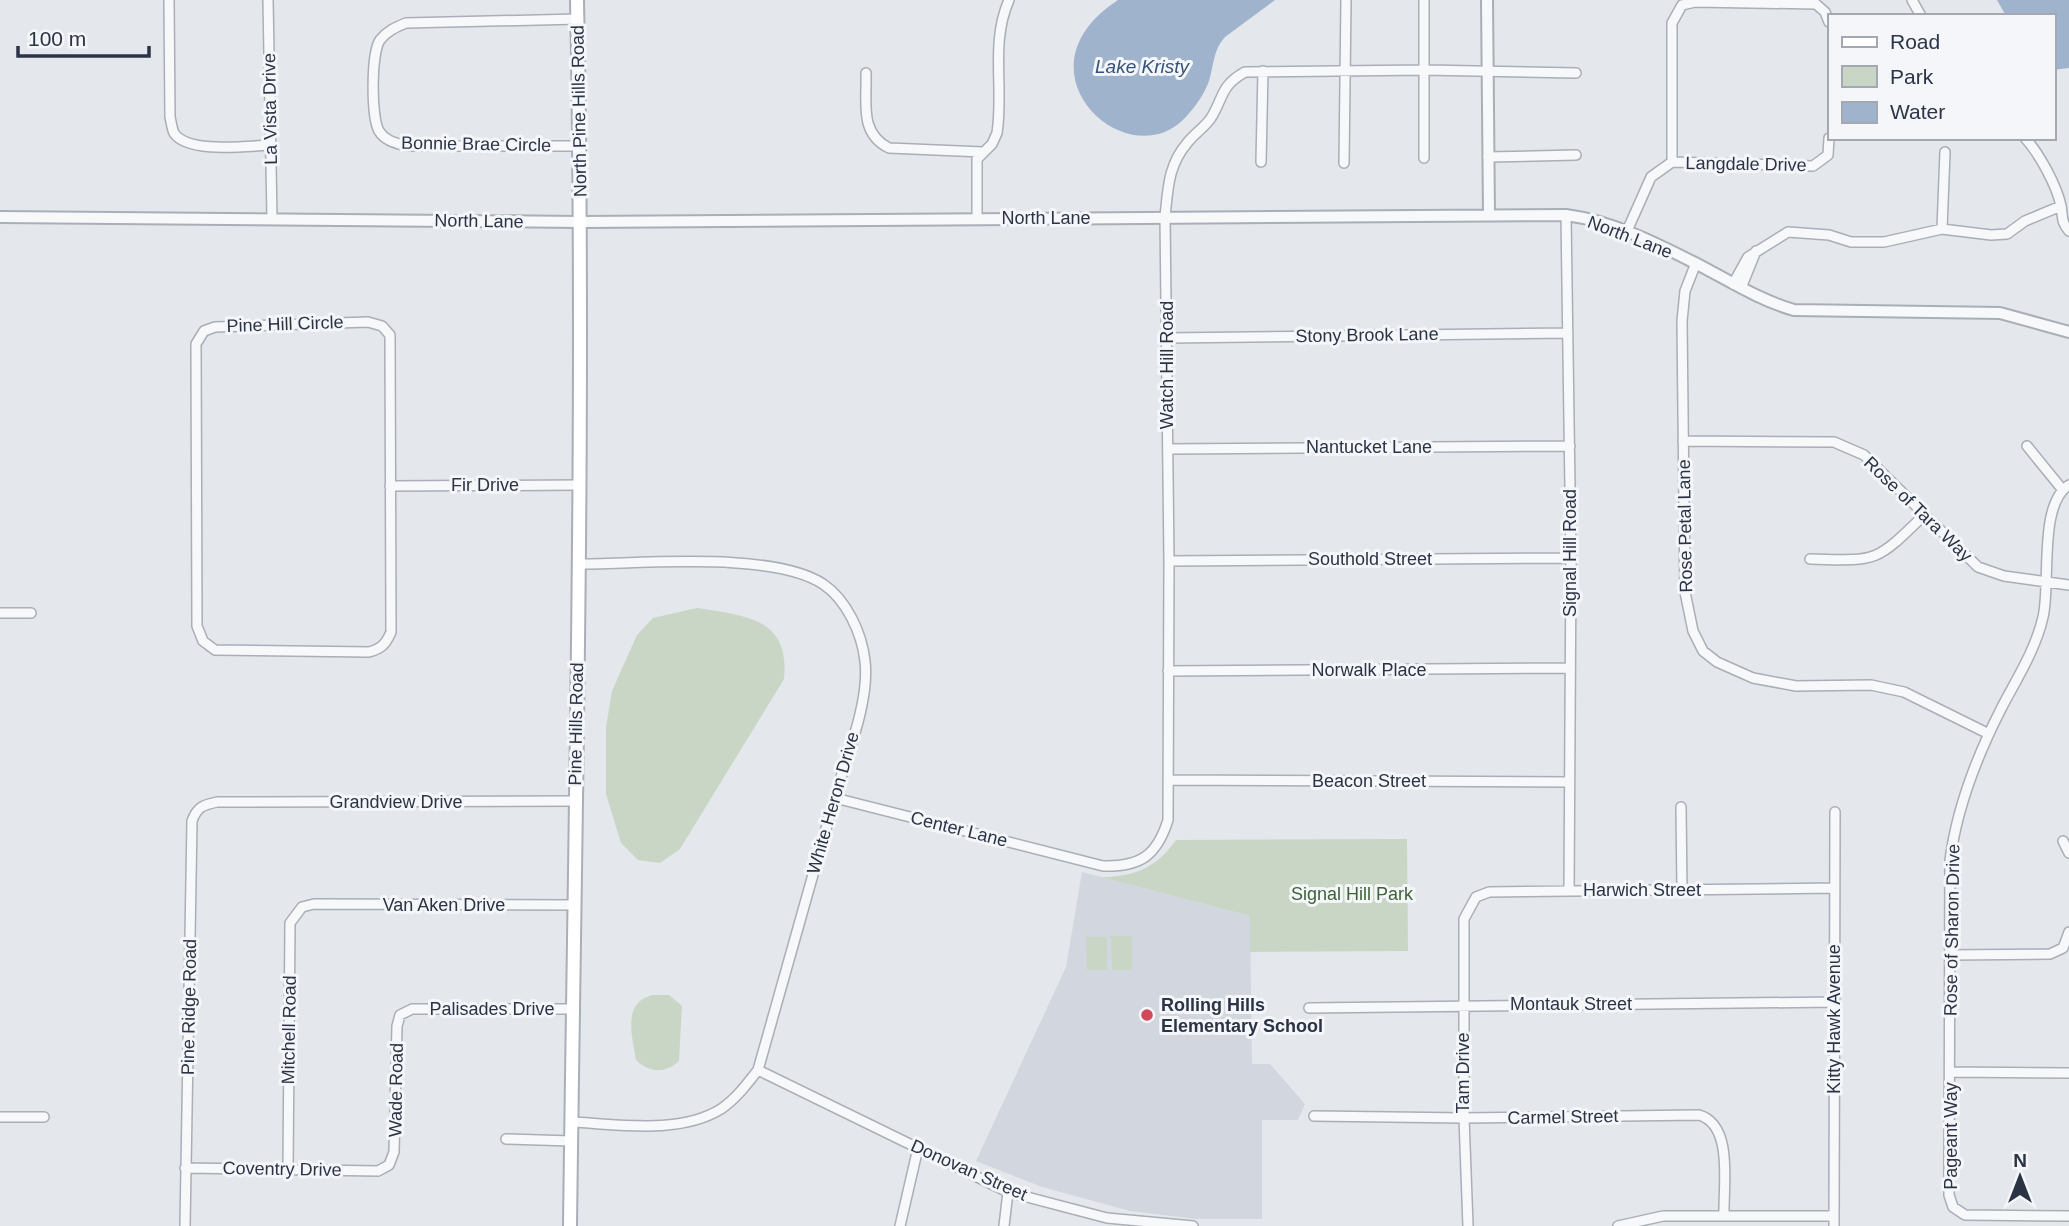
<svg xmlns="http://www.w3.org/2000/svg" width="2069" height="1226" font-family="Arial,sans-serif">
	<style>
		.built { fill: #d2d6de }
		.green { fill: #c9d6c5 }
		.water { fill: #9fb4cc }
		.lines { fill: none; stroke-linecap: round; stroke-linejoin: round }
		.minor-casing { stroke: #a9aeb7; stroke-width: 12 }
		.tertiary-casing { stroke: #a9aeb7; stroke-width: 14 }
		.secondary-casing { stroke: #a9aeb7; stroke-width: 16 }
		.minor { stroke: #f7f8fa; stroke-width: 9 }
		.tertiary { stroke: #f7f8fa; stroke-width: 10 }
		.secondary { stroke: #fff; stroke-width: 12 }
		.poi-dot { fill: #d1495b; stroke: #f4f6f9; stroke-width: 2.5 }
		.labels { text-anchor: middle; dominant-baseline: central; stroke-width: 6; stroke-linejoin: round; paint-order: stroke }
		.street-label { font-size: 18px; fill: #2b3445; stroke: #f4f6f9 }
		.park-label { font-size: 18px; fill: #3f6138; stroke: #f4f6f9 }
		.poi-label { font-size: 18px; font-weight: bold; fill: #2b3445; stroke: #f4f6f9; text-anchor: start }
		.water-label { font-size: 19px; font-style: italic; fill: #34527a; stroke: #f4f6f9 }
	</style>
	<rect width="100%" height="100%" fill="#e4e7ec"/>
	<path class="built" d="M1082,872L1250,916L1252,1064H1270L1305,1104L1298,1120H1262V1219H1196L1130,1211L1042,1187L976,1161L1066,967Z"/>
	<path class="green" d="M697,608C747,616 790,618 784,679L680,849L660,863L638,860L621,843L606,794V727L612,691L637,635L653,618Z
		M1407,839L1408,951L1250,952V916L1101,877C1135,877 1157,867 1176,840Z
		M1111,936H1132V970H1112Z
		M1086,937H1107V970H1087Z
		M653,995H669L682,1006L679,1061C664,1074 650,1073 636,1060C632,1035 622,1002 653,995Z"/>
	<path class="water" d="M1118,0H1275L1225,37C1213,50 1214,65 1209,81C1204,96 1189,116 1177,125C1118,169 1014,68 1118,0Z
		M1997,0H2069V68L2053,70V16H2006Z"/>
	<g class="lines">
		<g class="minor-casing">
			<path id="minor" d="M169,0L170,117C171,121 172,129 174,133C188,154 247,146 270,145
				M268,0L272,218
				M1912,0L1921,16
				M578,19L406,23C396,27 387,31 380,40C371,53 371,117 379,131C385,141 396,143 406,146H580
				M866,73C867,103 859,133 889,148L983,152
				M2025,138C2039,153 2057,186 2061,206C2063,217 2061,222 2069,231
				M1488,157L1576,155
				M1424,158V0
				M1261,162L1263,71
				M1672,162V23L1682,5L1695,2L1816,4L1825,12L1829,22
				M1344,163L1346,0
				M1566,215L1571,558L1569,891
				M977,218V159L992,144L997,133C1004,88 990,43 1009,0
				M1942,229L1945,152
				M1627,231L1651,177L1672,162L1813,166L1828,155L1829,138
				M1696,263L1685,291L1682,321L1685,592L1693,631L1703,651L1717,662L1753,678L1796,686L1871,685L1904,692L1989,734
				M1733,284L1748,257L1788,232L1829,235L1851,242H1884L1942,229L1991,235L2007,234L2025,221L2061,206
				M1741,288L1756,251
				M368,322L382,326L390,335L391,632C386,644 381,649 369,652L215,650L203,641L197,626L196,344L204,331L215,327Z
				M1167,338L1568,333
				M1683,441L1834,442L1864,455L1978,567L2004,576L2069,585
				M2027,446L2062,489
				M1168,449L1570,446
				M2069,485C2038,504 2051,584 2043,617C2036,649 2016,680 2001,709C1977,756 1957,807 1950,860L1949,1195L1953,1207L1965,1215L2069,1216
				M390,486L580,485
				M1810,559C1878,561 1875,563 1924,515
				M1169,561L1571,558
				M0,613H31
				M1168,671L1569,668
				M1169,780L1569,782
				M835,798L1103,866C1141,867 1157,855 1168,820L1169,561L1165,217C1168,188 1168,165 1188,142C1195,133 1205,127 1211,118C1224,97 1220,86 1245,72L1425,70L1576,73
				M1681,807L1682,890
				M2063,841L2069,853
				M1949,955L2050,954L2063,948L2069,932
				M1309,1008L1834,1002
				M758,1070L1008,1192L1107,1218L1193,1226
				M1951,1072L2069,1073
				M1314,1116L1464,1118L1699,1115C1734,1125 1723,1186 1724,1216
				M0,1117H44
				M571,1122C617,1124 679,1135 721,1109C736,1099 747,1084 758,1070C783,980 809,890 834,800C845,760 870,703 865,661C862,634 847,600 823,584C773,551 641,564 578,564
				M506,1139L571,1141
				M185,1168L378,1171L389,1165L394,1152L397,1026L400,1015L412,1009H573
				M288,1169L290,923L302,907L314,904L574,905
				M185,1226L192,821C197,807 203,805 217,802L575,801
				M900,1226L918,1148
				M1004,1226L1008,1192
				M1468,1226L1464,1118V919L1476,897L1489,892L1835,888
				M1618,1226L1663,1216H1834
				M1834,1226L1835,812"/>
		</g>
		<g class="tertiary-casing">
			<path id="tertiary" d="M1487,0L1489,215
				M0,217L581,222L1566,215C1612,221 1656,243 1697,264C1730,281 1759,300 1794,310L2000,313L2069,332"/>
		</g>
		<g class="secondary-casing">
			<path id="secondary" d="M570,1226C575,817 585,409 577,0"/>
		</g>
		<use href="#minor" class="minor"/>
		<use href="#tertiary" class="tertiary"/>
		<use href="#secondary" class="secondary"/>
	</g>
	<circle class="poi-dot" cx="1147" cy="1015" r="7"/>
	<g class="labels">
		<g class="street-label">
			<text transform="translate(270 109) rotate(-91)">La Vista Drive</text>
			<text transform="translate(579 111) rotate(-91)">North Pine Hills Road</text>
			<text transform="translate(476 144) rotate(1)">Bonnie Brae Circle</text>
			<text transform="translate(1746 164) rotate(1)">Langdale Drive</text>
			<text x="1046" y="218">North Lane</text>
			<text transform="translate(479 221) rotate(1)">North Lane</text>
			<text transform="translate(1630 237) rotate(21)">North Lane</text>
			<text transform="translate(285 324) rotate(-2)">Pine Hill Circle</text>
			<text transform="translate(1367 335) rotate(-1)">Stony Brook Lane</text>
			<text transform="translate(1167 365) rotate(-90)">Watch Hill Road</text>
			<text x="1369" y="447">Nantucket Lane</text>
			<text x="485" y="485">Fir Drive</text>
			<text transform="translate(1918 509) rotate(44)">Rose of Tara Way</text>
			<text transform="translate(1685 526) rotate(-91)">Rose Petal Lane</text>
			<text transform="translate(1570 553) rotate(-90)">Signal Hill Road</text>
			<text x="1370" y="559">Southold Street</text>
			<text x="1369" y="670">Norwalk Place</text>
			<text transform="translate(576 724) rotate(-89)">Pine Hills Road</text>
			<text x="1369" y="781">Beacon Street</text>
			<text x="396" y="802">Grandview Drive</text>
			<text transform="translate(833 803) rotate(-74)">White Heron Drive</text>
			<text transform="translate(959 829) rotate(14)">Center Lane</text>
			<text x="1642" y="890">Harwich Street</text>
			<text x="444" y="905">Van Aken Drive</text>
			<text transform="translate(1952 930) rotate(-89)">Rose of Sharon Drive</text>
			<text x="1571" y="1004">Montauk Street</text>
			<text transform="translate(189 1007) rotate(-89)">Pine Ridge Road</text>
			<text x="492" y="1009">Palisades Drive</text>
			<text transform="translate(1834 1019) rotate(-90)">Kitty Hawk Avenue</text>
			<text transform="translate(289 1030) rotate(-89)">Mitchell Road</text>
			<text transform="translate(1463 1073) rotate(-90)">Tam Drive</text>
			<text transform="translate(396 1090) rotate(-89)">Wade Road</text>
			<text transform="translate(1563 1117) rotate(-1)">Carmel Street</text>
			<text transform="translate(1951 1136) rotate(-90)">Pageant Way</text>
			<text transform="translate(282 1169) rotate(1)">Coventry Drive</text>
			<text transform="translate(969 1170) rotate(24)">Donovan Street</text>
		</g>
		<g class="park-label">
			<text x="1352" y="894">Signal Hill Park</text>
		</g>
		<g class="poi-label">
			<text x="1161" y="1005">Rolling Hills<tspan x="1161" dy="21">Elementary School</tspan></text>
		</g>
		<g class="water-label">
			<text x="1142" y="66">Lake Kristy</text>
		</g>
	</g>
	<rect x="1828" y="14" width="228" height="126" fill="#f4f6f9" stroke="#a4a8b1" stroke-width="2"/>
	<rect x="1842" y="37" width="35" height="10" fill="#ffffff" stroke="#a4a8b1" stroke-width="2"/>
	<text x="1890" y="49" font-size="21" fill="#2b3445">Road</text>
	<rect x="1842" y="66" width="35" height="21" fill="#c9d6c5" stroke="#a4a8b1" stroke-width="2"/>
	<text x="1890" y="84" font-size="21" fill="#2b3445">Park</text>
	<rect x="1842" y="102" width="35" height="21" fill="#9fb4cc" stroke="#a4a8b1" stroke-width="2"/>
	<text x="1890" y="119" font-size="21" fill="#2b3445">Water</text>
	<g transform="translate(2020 1177)" stroke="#f4f6f9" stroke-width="5" paint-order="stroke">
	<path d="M0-5L12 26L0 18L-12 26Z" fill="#2b3445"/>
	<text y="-10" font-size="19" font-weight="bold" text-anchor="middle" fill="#2b3445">N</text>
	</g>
	<path d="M18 46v10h131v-10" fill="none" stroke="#2b3445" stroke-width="3.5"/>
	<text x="28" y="46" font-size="21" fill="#2b3445" stroke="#f4f6f9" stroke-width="5" paint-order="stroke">100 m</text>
</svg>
